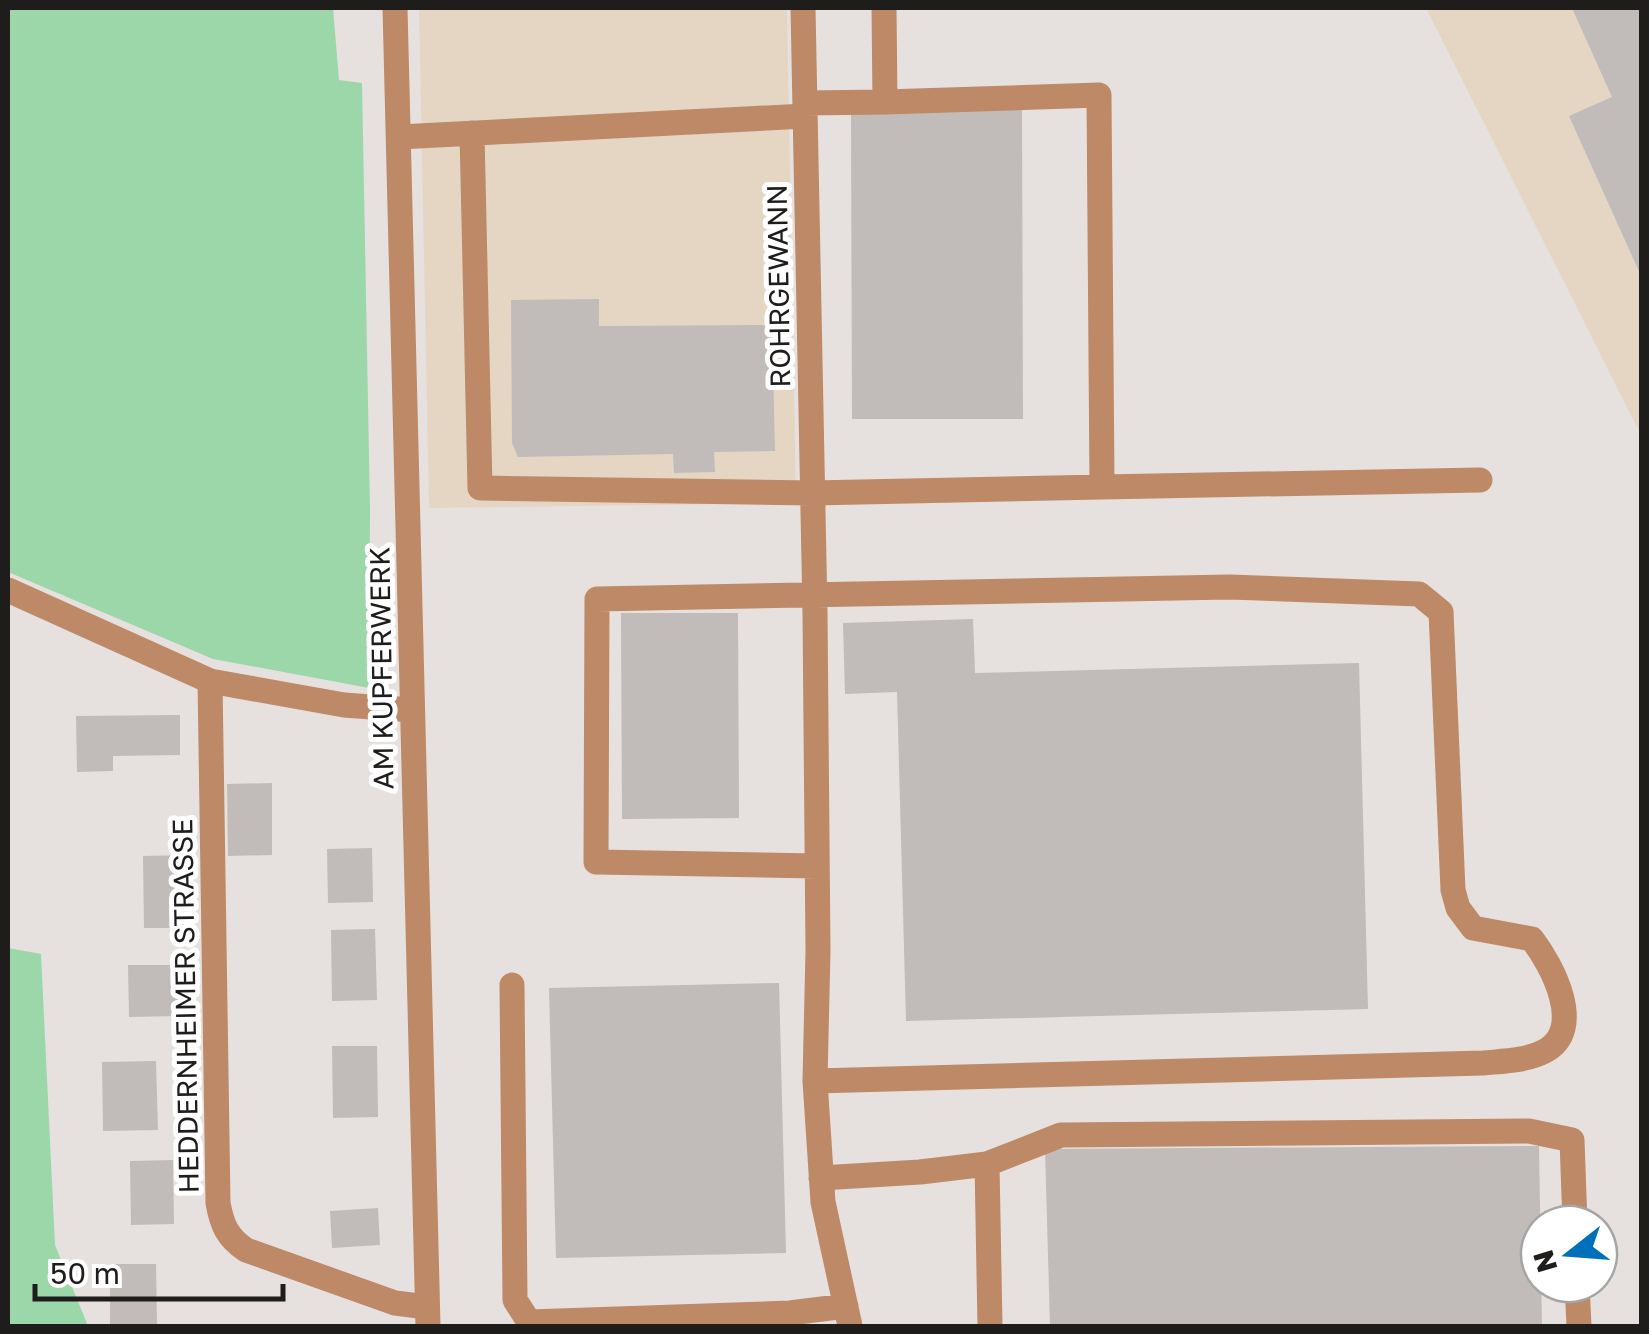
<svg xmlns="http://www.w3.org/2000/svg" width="1649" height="1334" font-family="'Golos Text',sans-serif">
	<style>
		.commercial { fill: #e4d6c3 }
		.green { fill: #9cd7aa }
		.building { fill: #c1bbb9 }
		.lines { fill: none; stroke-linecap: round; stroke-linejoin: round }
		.minor { stroke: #bd8966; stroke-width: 25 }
		.labels { text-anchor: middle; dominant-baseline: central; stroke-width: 10; stroke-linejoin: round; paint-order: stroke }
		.street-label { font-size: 28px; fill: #1f1d1c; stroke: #fff }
	</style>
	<rect width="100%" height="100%" fill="#e6e1de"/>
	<path class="commercial" d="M419,8H787L796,503L429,508Z
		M1426,8H1641V435Z"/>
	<path class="green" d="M8,8H333L339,80L362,83L370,509L369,688L213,659L8,572Z
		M8,948L41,954L55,1245L88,1326H8Z"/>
	<path class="building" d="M1572,8H1642V278L1569,116L1612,97Z
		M851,109H1022L1023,419H852Z
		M599,299V326L772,325L775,451L714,452L715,472L674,473L673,454L518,457L512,443L511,300Z
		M621,613H738L739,818L622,819Z
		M973,619L975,673L1359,663L1368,1009L906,1021L897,692L845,694L843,623Z
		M180,715V755L113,756V771L77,772L76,716Z
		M272,783V855L228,856L227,784Z
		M372,848L373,902L328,903L327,849Z
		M189,855V928H144L143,856Z
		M375,929L377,1000L332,1001L331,930Z
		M128,965H177L178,1016L129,1017Z
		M779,983L786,1253L556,1258L549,988Z
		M332,1046H377L378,1117L333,1118Z
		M156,1061L158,1130L103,1131L102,1062Z
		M1539,1146L1542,1326H1050L1045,1149Z
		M173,1160L174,1224L131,1225L130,1161Z
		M378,1208L380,1245L332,1248L330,1211Z
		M110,1264H156L157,1326H110Z"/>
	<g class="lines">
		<path class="minor" d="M395,8L428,1326
			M803,8L815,612L818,951L815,1081L823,1202L850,1326
			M805,103L885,102L884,8
			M472,133L480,488L812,493L1102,487L1099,95L885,102
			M399,137L805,116
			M1102,487L1480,480
			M8,590L210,681
			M411,710L344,705L210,681L218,1203C222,1225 227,1237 246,1250L395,1303L427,1307
			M512,985L515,1300L529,1322L790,1313L846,1306
			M815,1081L1483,1063C1504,1061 1526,1061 1545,1051C1586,1029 1552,965 1532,939L1473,928L1458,908L1453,890L1441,612L1419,594L1230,587L597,599L596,862L817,866
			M987,1164L990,1326
			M821,1178L920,1172L987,1164L1061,1135L1529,1131L1572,1140L1575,1224
			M1577,1284L1579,1326"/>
	</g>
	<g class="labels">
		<g class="street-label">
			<text transform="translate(778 286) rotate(-91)">ROHRGEWANN</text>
			<text transform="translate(381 668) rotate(-91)">AM KUPFERWERK</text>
			<text transform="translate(185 1006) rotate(-91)">HEDDERNHEIMER STRASSE</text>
		</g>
	</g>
	<rect width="1649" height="1334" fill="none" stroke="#1f1d1c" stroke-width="20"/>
	<g transform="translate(1569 1254) rotate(253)"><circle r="48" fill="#ffffff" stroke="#a5a5a4" stroke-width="2.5"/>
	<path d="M0-8L18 38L0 25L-18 38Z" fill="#0170bb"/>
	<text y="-15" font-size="28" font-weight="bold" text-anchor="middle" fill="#1f1d1c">N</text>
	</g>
	<path d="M35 1284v15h248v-15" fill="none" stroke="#1f1d1c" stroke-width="5"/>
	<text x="50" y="1284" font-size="30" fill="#1f1d1c" stroke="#ffffff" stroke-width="8" paint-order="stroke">50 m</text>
</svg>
